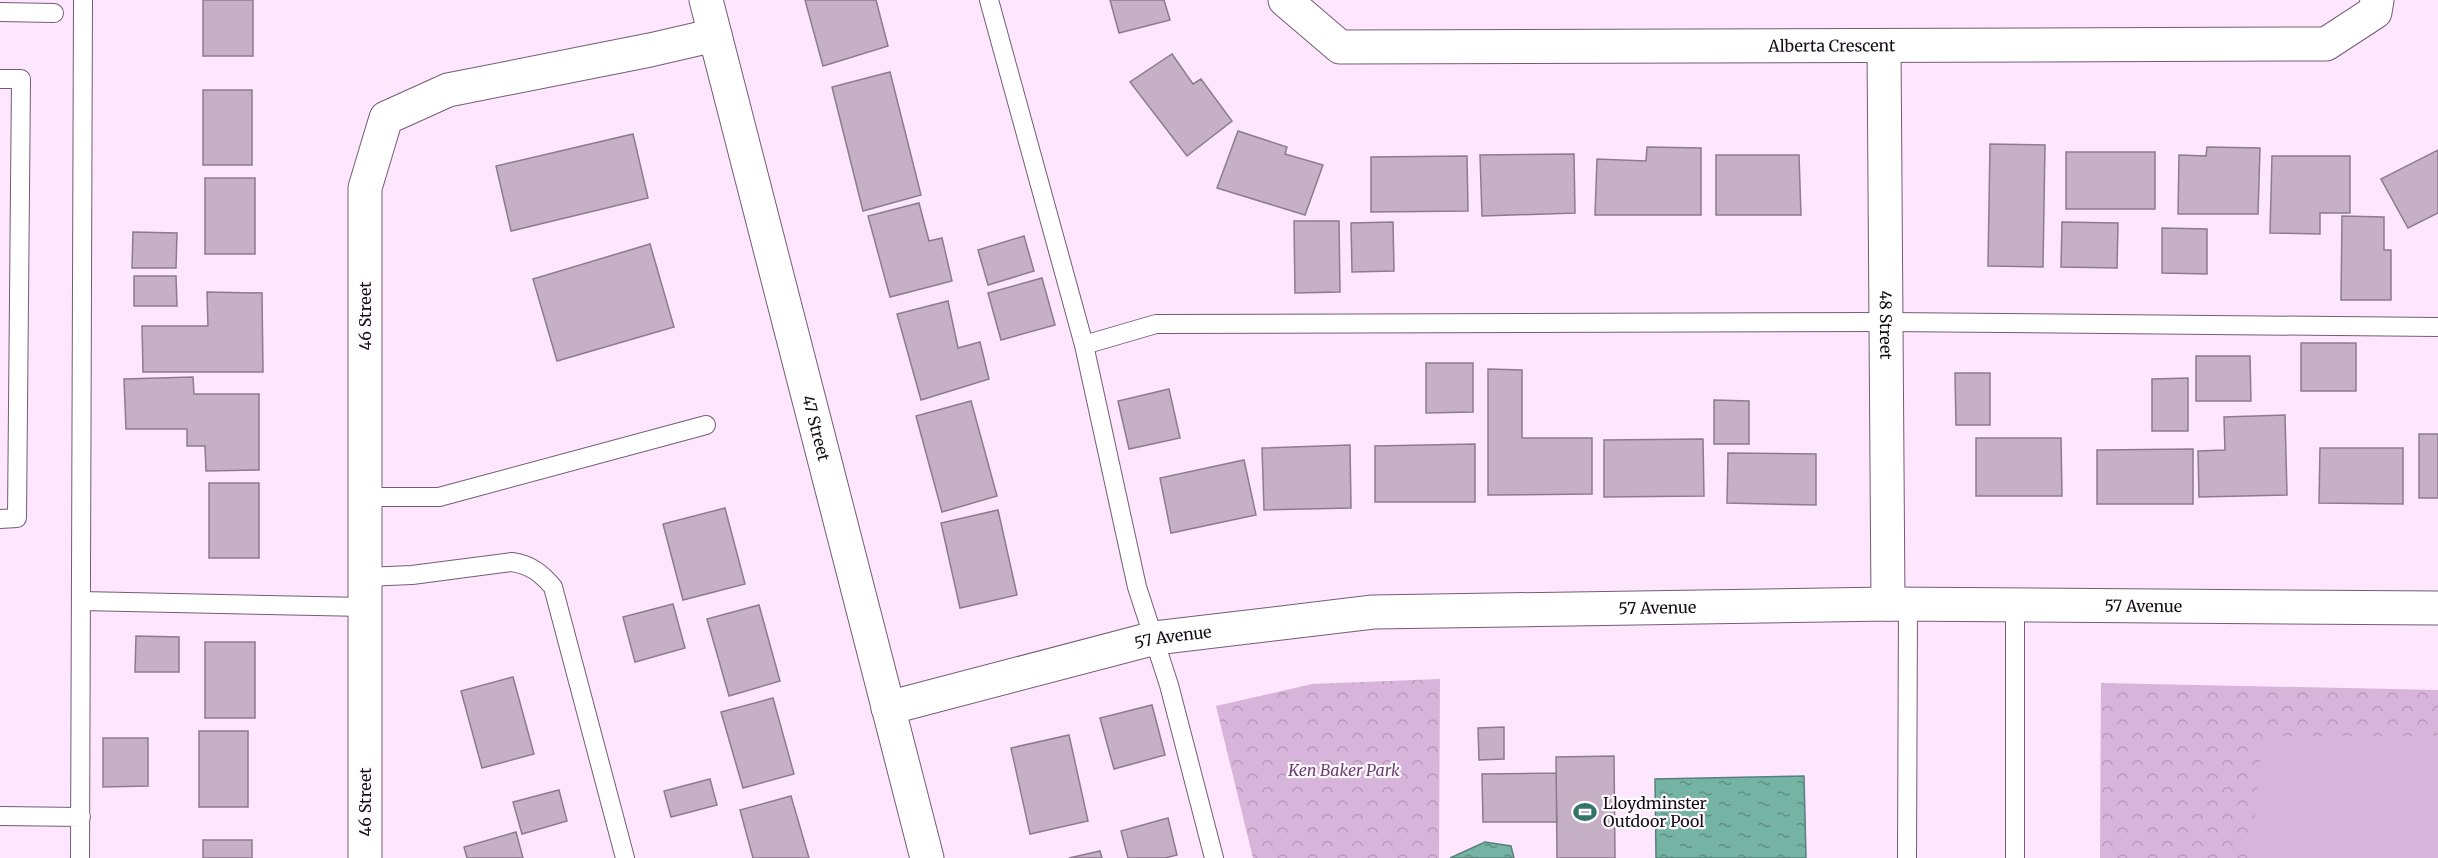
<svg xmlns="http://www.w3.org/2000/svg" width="2438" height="858" font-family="Merriweather,serif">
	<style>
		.forest { fill: url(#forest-crowns) }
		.pitch { fill: #d7b4d9 }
		.water { fill: url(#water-ripples); stroke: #588179; stroke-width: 1.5 }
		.building { fill: #c6b0c6; stroke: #8f7a90; stroke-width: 1.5 }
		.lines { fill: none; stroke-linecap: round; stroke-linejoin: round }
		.service-casing { stroke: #725e72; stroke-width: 20 }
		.minor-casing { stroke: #725e72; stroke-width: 35 }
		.tertiary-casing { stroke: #725e72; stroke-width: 35 }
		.service { stroke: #fff; stroke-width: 18 }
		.minor { stroke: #fff; stroke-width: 33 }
		.tertiary { stroke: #fff; stroke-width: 33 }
		.labels { text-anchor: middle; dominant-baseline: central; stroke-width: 4.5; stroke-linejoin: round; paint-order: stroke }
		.street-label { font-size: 16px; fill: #140c14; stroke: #fffaff }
		.park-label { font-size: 16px; font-style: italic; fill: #6d3d70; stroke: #fffaff }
		.poi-label { font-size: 16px; fill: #140c14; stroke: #fffaff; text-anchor: start }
	</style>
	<defs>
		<pattern id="forest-crowns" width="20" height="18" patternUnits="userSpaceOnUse" patternTransform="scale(1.5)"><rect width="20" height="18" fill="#d7b4d9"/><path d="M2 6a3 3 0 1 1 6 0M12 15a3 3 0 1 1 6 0" fill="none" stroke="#b89ab9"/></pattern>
		<pattern id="water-ripples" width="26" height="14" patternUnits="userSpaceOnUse" patternTransform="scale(1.5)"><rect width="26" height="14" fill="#75b3a4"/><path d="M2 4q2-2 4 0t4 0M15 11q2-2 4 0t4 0" fill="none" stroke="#5f9084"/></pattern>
	</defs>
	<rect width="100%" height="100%" fill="#fde6fe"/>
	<path class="forest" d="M1440,679L1439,858H1253L1216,706L1312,684Z
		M2101,683L2438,690V858H2100Z"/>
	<path class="pitch" d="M2262,736H2438V858H2254L2252,847Z"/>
	<path class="water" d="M1804,776L1806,858H1656L1655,779Z
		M1485,842L1511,846L1514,858H1450Z"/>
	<path class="building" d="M203,0H253V56H203Z
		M805,0H876L888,46L823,66Z
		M1110,0H1164L1170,20L1119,33Z
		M1172,54L1193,84L1201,79L1232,121L1187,156L1130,82Z
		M890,72L921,195L863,211L832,87Z
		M203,90H252V165H203Z
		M1238,131L1287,147L1285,154L1323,165L1305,215L1217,188Z
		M633,134L648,198L511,231L496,166Z
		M1990,144L2045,145L2043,267L1988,266Z
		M1647,147L1701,148V215H1595L1597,159L1646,161Z
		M2207,147L2260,148L2258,214H2178L2179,155L2206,156Z
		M2438,150V213L2408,228L2381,179Z
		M2066,152H2155V209H2066Z
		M1574,154L1575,213L1482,216L1480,155Z
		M1716,155H1799L1801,215H1716Z
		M1467,156L1468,211L1371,212V157Z
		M2272,156H2350V213H2320V234L2270,233Z
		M205,178H255V254H205Z
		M919,203L929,241L942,238L952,281L890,297L868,216Z
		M2342,216L2384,217V250H2391V300H2341Z
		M1294,221H1339L1340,292L1295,293Z
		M1393,222L1394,271L1352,272L1351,223Z
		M2062,222L2118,223L2117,268L2061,267Z
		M2162,228L2207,229V274L2162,273Z
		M133,232L177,233L176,268H132Z
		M1024,236L1034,271L988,285L978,250Z
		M650,244L674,327L557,361L533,279Z
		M134,276H176L177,306H134Z
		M1042,278L1055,325L1001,340L988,293Z
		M207,292L262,293L263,372H143L142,326H208Z
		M948,301L958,348L980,342L989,379L921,400L897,314Z
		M2301,343H2356V391H2301Z
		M2196,356H2250L2251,401H2196Z
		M1426,363H1473V412L1426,413Z
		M1488,369L1522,370V438H1592V494L1488,495Z
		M1955,373H1990V425H1956Z
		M193,377L194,394H259V470L206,471L205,446H187V429H126L124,379Z
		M2188,378V431H2152V379Z
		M1169,389L1180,438L1129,449L1118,401Z
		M1714,400L1749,401V444H1714Z
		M971,401L997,496L942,512L916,416Z
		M2285,415L2287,495L2199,497L2198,451L2225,450L2224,417Z
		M2419,434H2438V498H2419Z
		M1976,438H2061L2062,496H1976Z
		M1703,439L1704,496L1604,497V440Z
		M1475,444V502H1375V446Z
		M1350,445L1351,508L1264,510L1262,448Z
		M2320,448H2403V504L2319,503Z
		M2193,449V504H2097V450Z
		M1728,453L1816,454V505L1727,503Z
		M1244,460L1256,515L1171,533L1160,478Z
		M209,483H259V558H209Z
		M725,508L745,584L683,600L663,524Z
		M998,510L1017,595L960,608L941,523Z
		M673,604L685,648L635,662L623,617Z
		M759,605L780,681L729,696L707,619Z
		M136,636L179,637V672H135Z
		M205,642H255V718H205Z
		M513,677L534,754L482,768L461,691Z
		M773,698L794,774L743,788L721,712Z
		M1152,705L1165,755L1114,769L1100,718Z
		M1504,727V759L1479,760L1478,728Z
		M199,731H248V807H199Z
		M1069,735L1088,821L1030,834L1011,748Z
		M103,738H148V786L103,787Z
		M1614,756L1615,858H1557L1556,757Z
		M1556,773L1557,822H1483L1482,774Z
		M710,779L717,805L671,817L664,791Z
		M559,790L567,821L522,834L513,802Z
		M791,796L809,858H753L740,810Z
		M1168,818L1177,855L1165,858H1128L1121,831Z
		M516,832L523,858H467L464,847Z
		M203,840H252V858H203Z
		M1100,851L1102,858H1069Z"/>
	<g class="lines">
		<g class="service-casing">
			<path id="service" d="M989,0L1084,345L1137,587L1169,685L1214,858
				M0,12L54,13
				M0,79H21L17,518L0,519
				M1084,345L1156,324L1886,322L2438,327
				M365,497H439L706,425
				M365,577L412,575L512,562C531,565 541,573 553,587L625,858
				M81,601L365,607
				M2015,605V858
				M0,816L81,817
				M80,858L83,0
				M1907,858L1908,605"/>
		</g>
		<g class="minor-casing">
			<g id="minor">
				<path id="s1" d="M1285,0L1340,47L2326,44L2375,12L2377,0"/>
				<path id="s2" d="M1884,46L1888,604"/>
				<path id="s3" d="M888,708L1155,638L1373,612L1888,604L2438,608"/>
				<path d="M365,858V188L386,118L448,90L650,50L715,35"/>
			</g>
		</g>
		<g class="tertiary-casing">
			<g id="tertiary">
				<path id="s4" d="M706,0L927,858"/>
			</g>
		</g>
		<use href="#service" class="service"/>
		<use href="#minor" class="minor"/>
		<use href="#tertiary" class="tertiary"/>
	</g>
	<defs>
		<g id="stadium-bare" transform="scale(1.8)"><path d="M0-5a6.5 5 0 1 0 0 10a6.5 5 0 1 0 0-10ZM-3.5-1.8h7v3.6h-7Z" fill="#327466" stroke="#fffaff" stroke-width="2.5" paint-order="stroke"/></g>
	</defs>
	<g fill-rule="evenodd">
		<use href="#stadium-bare" x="1585" y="812"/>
	</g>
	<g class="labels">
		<g class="street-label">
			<text stroke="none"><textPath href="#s1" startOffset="564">Alberta Crescent</textPath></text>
			<text transform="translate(365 316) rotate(-90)">46 Street</text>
			<text stroke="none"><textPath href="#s2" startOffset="279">48 Street</textPath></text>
			<text stroke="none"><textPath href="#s4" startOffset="442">47 Street</textPath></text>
			<text stroke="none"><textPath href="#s3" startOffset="1266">57 Avenue</textPath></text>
			<text stroke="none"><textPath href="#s3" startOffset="780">57 Avenue</textPath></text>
			<text stroke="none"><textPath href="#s3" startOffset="294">57 Avenue</textPath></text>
			<text transform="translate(365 802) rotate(-90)">46 Street</text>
		</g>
		<g class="park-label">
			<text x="1344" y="770">Ken Baker Park</text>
		</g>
		<g class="poi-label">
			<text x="1603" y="803">Lloydminster<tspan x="1603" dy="18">Outdoor Pool</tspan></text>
		</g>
	</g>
</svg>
